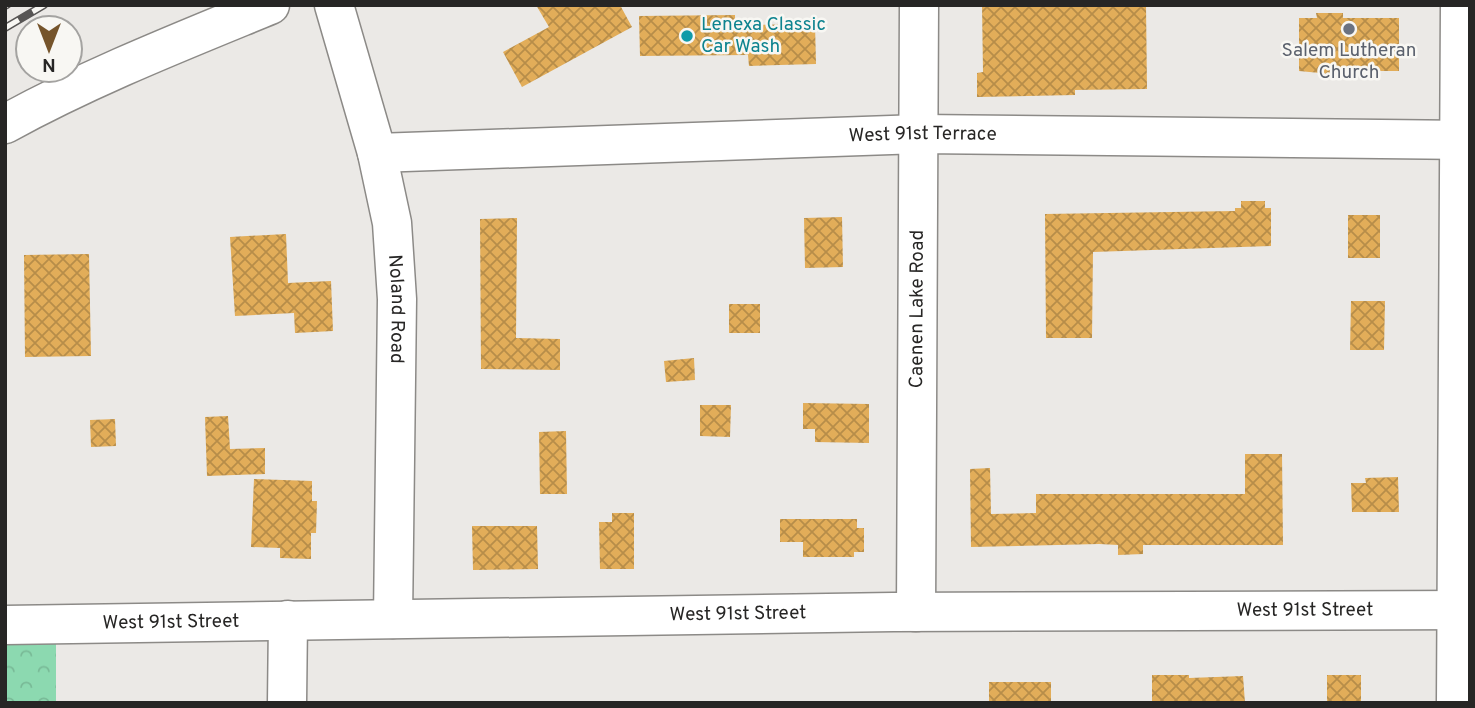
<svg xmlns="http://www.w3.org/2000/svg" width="1475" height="708" font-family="Overpass,sans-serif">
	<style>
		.forest { fill: url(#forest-crowns) }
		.building { fill: url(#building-cross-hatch) }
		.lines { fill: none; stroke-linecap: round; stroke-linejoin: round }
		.minor-casing { stroke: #8c8a87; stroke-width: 41 }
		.major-casing { stroke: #8c8a87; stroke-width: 41 }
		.minor { stroke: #fff; stroke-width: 38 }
		.major { stroke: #fff; stroke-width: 38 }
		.rail-casing { stroke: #575554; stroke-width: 8 }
		.rail { stroke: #f8f7f3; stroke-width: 5; stroke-dasharray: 16; stroke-linecap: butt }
		.worship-dot { fill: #6b7280; stroke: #f8f7f3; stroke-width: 2.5 }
		.culture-dot { fill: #0f9aa8; stroke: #f8f7f3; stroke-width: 2.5 }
		.labels { text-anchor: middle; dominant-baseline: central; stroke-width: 5; stroke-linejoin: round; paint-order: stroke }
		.culture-label { font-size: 19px; fill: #0d838f; stroke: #f8f7f3; text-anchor: start }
		.worship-label { font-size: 19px; fill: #5b616d; stroke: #f8f7f3 }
		.street-label { font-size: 19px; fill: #272625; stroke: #f8f7f3 }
	</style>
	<defs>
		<pattern id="forest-crowns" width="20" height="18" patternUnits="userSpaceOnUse" patternTransform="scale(1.75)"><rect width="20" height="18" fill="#8cd9b0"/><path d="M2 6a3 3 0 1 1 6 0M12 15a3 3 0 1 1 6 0" fill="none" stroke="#79ba97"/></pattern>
		<pattern id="building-cross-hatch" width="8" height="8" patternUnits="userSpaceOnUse" patternTransform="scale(1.75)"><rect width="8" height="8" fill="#e2ad59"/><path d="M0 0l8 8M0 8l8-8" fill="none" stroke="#b78d49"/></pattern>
	</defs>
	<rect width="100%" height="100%" fill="#ebe9e6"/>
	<path class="forest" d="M5,643H56V703H5Z"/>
	<path class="building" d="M536,5H620L632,27L522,87L503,52L549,27Z
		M982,5H1146L1147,89L1075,90V95L977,97V73L983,72Z
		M1316,13H1343V18H1399V71H1341V75L1299,71V18H1317Z
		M735,15V25L815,24L816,64L749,66L748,55L640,56L639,16Z
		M1241,201H1265V208H1271V246L1093,252L1092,338H1046L1045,214L1235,211V208H1241Z
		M1348,215H1380V258H1348Z
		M842,217L843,267L805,268L804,218Z
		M517,218L516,338L560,339V370L481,369L480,219Z
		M286,234L288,283L331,281L333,331L295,333L294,313L235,316L230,237Z
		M89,254L91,356L25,357L24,255Z
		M1351,301H1385L1384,350H1350Z
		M729,304H760V333H729Z
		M694,358L695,380L666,382L664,361Z
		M803,403L869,404V443L815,442V429H803Z
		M700,405H731L730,437L700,436Z
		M228,416L230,449L265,448V474L207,476L205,417Z
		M115,419L116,446L91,447L90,420Z
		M566,431L567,494H540L539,432Z
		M1245,454H1282L1283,545H1143V554L1118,555V545L1099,544L971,547L970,469L990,468L991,514L1036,513V494H1245Z
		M1398,477L1399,512H1352L1351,483H1366L1365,478Z
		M254,479L312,481V501H317L316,533H311V559L280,558V548L251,547Z
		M612,513H634V569H600L599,522H612Z
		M780,519H857V528H864V552H854V557H803V542H780Z
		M472,526H537L538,569L473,570Z
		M1152,675H1189V678L1243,676L1245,703H1152Z
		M1327,675H1361V703H1327Z
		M989,682H1051V703H989Z"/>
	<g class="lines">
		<g class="minor-casing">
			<g id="minor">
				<path id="s1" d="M334,5L377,153L392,223L397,299L393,619"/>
				<path id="s2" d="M377,153L920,134L1470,140"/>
				<path id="s3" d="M916,612L919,5"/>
				<path id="s4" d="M5,625L893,612L1470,610"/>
				<path d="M287,703L288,620"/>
				<path d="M1456,703L1460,5"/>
			</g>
		</g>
		<g class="major-casing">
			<path id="major" d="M5,124C91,77 180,42 270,5"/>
		</g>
		<use href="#minor" class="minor"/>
		<use href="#major" class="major"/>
		<g class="rail-casing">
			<path id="rail" d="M5,6L7,5
				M5,28L44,5"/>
		</g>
		<use href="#rail" class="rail"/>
	</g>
	<circle class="worship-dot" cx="1349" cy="29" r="7"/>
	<circle class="culture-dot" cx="687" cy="36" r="7"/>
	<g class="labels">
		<g class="culture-label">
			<text x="701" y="25">Lenexa Classic<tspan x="701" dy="22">Car Wash</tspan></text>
		</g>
		<g class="worship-label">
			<text x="1349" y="51">Salem Lutheran<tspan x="1349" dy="22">Church</tspan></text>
		</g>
		<g class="street-label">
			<text stroke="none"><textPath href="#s2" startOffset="546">West 91st Terrace</textPath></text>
			<text stroke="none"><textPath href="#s1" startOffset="312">Noland Road</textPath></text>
			<text stroke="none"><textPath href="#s3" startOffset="303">Caenen Lake Road</textPath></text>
			<text stroke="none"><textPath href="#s4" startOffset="1300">West 91st Street</textPath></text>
			<text stroke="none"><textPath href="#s4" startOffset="733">West 91st Street</textPath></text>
			<text stroke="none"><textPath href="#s4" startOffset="166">West 91st Street</textPath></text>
		</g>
	</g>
	<rect width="1475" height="708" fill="none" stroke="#272625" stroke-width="14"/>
	<g transform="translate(49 49) rotate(180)"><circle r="33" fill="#f8f7f3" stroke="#a4a3a1" stroke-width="2"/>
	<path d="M0-5L12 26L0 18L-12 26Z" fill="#75542b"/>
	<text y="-10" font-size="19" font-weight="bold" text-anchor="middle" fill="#272625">N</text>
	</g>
</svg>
